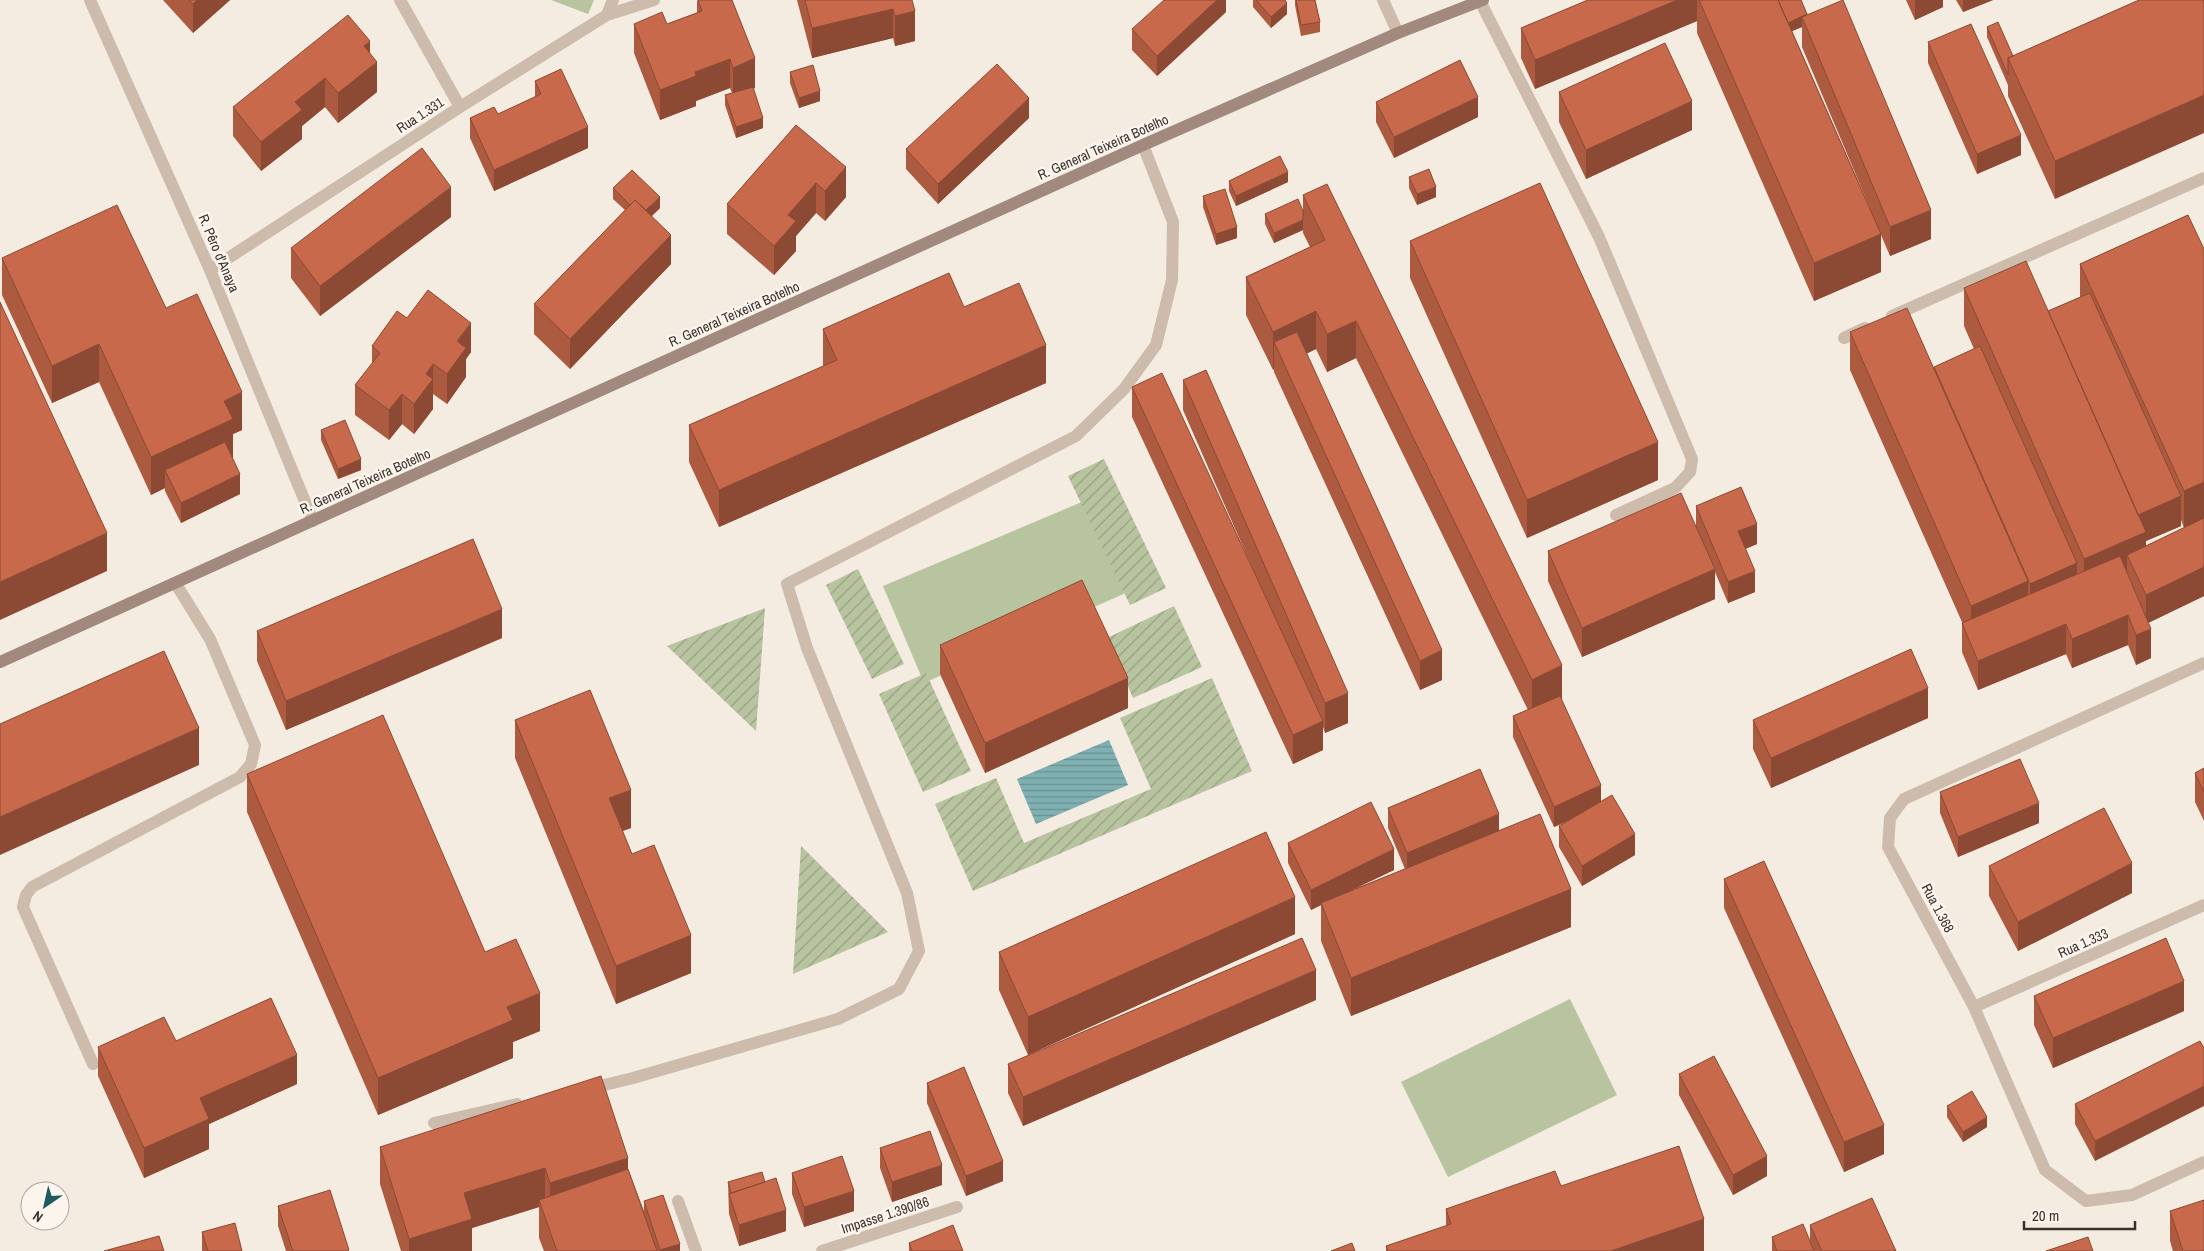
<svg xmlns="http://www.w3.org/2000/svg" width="2204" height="1251" font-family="'Archivo Narrow',sans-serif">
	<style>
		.grass { fill: #b8c4a0 }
		.garden { fill: url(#garden-furrows) }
		.water { fill: url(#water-rules) }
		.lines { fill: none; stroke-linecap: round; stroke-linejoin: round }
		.lane { stroke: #cdbbac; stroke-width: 12 }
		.street { stroke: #cdbbac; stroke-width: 12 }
		.secondary { stroke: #a18a7d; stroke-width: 12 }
		.wall { fill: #ac5a40; fill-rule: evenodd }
		.shaded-wall { fill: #8c4a34 }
		.building { fill: #c8694b; stroke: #8c4a34 }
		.labels { text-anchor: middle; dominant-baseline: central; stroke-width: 5; stroke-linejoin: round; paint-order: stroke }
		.street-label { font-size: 14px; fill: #3b302b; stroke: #fbf5ee }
	</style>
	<defs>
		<pattern id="garden-furrows" width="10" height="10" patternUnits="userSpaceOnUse" patternTransform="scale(1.25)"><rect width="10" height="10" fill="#b8c4a0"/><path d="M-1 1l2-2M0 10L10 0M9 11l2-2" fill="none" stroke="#97a083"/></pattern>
		<pattern id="water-rules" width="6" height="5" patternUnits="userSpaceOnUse" patternTransform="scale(1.25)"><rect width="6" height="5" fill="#7fb0b2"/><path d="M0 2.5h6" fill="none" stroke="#699091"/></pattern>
	</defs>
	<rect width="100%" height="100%" fill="#f4ebe1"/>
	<path class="grass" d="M551,0H594L588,14Z
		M1089,499L1130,591L924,683L883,586Z
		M1570,999L1617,1095L1448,1177L1401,1082Z"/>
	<path class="garden" d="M1104,459L1166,588L1130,605L1068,476Z
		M858,569L904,664L872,679L826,585Z
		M1174,606L1202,667L1133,698L1107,638Z
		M765,608L756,731L667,646Z
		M926,673L971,771L923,792L879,694Z
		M1212,678L1252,771L973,891L935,804L996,778L1024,843L1151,789L1120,718Z
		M801,846L888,932L793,974Z"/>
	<path class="water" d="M1109,740L1128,785L1036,824L1017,779Z"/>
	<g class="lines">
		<path class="lane" d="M93,1064L23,907L26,895L32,887L240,777L251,764L255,745L210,639L176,584
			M588,1089L633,1078L838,1019L899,989L919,951L907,893L807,648L787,584L1076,436L1124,389L1156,345L1172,280L1173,222L1143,145
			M434,1123L517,1104"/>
		<path class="street" d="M90,0L210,270L313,521
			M400,0L460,107
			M1383,0L1398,33
			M1480,1L1599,237L1692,459L1690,472L1675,488L1616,515
			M607,15L613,0
			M210,270L460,107L607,15L654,0
			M1892,316L2204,178
			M1844,338L1865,328
			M2204,663L1904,799L1890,818L1888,847L1974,1007L2045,1170L2086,1201L2132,1195L2204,1162
			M1974,1007L2204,905
			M678,1201L696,1251
			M822,1251L957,1207"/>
		<path class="secondary" d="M0,662L1143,145L1398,33L1483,0"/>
	</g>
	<path class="wall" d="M163,0H230L193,33Z
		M697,0L755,88L753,89L763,128L736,138L725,105V95L732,93L730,88L696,101V106L660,120L634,53V24H667L697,13Z
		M797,0H912L915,41L895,46L893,38L812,58Z
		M1226,0V12L1157,76L1132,50V29Z
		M1253,0H1285L1287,14L1271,28L1253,7Z
		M1295,0H1315L1320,22V32L1301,36L1295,5Z
		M1588,0H1801L1807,14L1931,239L1890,256L1881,235V272L1814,301L1697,33V21L1535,89L1521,58V28ZM1802,27V47L1872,213L1792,31Z
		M1906,0H1943V7L1915,20Z
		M1956,0H1993L1963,12Z
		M2139,0L2055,199L2008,96V85L1987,37V27L2013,56Z
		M1928,42L2021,155L1977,174L1928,63Z
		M370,53L377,92L338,123L325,107L302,126V139L261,171L233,136V107Z
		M790,72L820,101L799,108L790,83Z
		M535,81L588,148L494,191L470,138V118L498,114L535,97Z
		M1559,92L1692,130L1586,179L1559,122Z
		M1376,102L1478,117L1394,158L1376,122Z
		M1029,118L938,204L906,169V149Z
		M796,125L846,197L825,221L816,213L796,236V251L774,275L727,234V204Z
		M1409,177L1436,197L1417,205L1409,188Z
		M1229,181L1288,182L1236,206L1229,191Z
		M613,188L660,208L652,216L671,264L570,369L534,334V304L625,210L613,199Z
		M1303,195L1562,700L1601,801L1635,855L1582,886L1559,847V826L1570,820L1554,827L1513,737V716L1528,710L1356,358L1327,372L1316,349L1306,354L1442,680L1420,690L1274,372V369L1273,370L1246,315V277L1310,247L1303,233V230L1274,243L1265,224V214L1303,211Z
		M1203,196L1237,238L1216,245L1203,207Z
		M2188,215L2204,596L2148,623L2151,658L2136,665L2128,645L2072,668L2066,654L1978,690L1962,652V622L1850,370V332L1934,368L1974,349L1964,326V288L2048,311L2080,297V264ZM2181,520L2184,528L2146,546V541L2181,526Z
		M451,217L320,316L291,278V248Z
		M1410,241L1658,480L1527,538L1410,278Z
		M2,258L166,308L242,430L233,434L232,457L240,494L181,523L165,491V488L151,495L99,382L52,403L2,295Z
		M964,307L1046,383L719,527L689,462V425L823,367V329Z
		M407,318L471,352L466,359V377L447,404L433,394V409L414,434L402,424L389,440L355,415V385L372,364V346Z
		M1183,380L1348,723L1325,733L1323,727V750L1293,764L1132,417V387L1265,597L1183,410Z
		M321,430L361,470L338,479L321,440Z
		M1696,506L1757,544L1745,549L1755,592L1728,603L1715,572V599L1582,657L1548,581V551L1696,526Z
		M257,631L502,638L286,730L257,661Z
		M940,645L1128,708L985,773L940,674Z
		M1928,718L1771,788L1753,749V720Z
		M515,720L631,828L622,831L632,854L691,973L616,1004L515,758Z
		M2204,768V821L2195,802V773Z
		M247,774L485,952L540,1031L513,1042V1058L378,1115L247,812Z
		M1940,792L2039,823L1958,857L1940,813Z
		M1388,808L1499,831L1571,927L1351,1016L1321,941V905L1311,910L1288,863V843L1394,870L1349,891L1405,869L1388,828Z
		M1989,866L2132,893L2018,951L1989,896Z
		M1724,879L1884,1154L1844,1172L1724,908Z
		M1295,934L1028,1055L999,990V952Z
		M2034,996L2184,1011L2053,1068L2034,1025Z
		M1316,1000L1023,1126L1008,1093V1064Z
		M176,1041L297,1084L209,1124V1149L144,1178L98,1076V1047Z
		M2204,1048L2095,1161L2075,1124V1104Z
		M1679,1074L1767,1176L1733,1195L1679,1095Z
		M927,1083L1003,1181L966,1196L927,1103Z
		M1947,1106L1987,1127L1963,1142L1947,1117Z
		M380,1147L628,1169L644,1211V1201L680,1251H544L539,1238V1207L472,1228V1251H401L380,1184Z
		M880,1148L942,1185L892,1202L880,1168Z
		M792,1173L854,1211L804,1227L792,1194Z
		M728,1182H765L786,1231L739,1246L729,1214Z
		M1561,1186L1704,1251H1386V1246L1446,1226V1209Z
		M278,1206L349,1251H286L278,1226Z
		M2170,1211L2204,1251H2173L2170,1241Z
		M1810,1225L1896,1251H1772V1237L1810,1241Z
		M202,1232L242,1251H202Z
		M909,1243L963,1251H909Z"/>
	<path class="shaded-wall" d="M197,0H230L193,33V4Z
		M1217,0H1226V12L1157,76V56Z
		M1677,0H1697V21L1535,89V60Z
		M1915,0H1943V7L1915,20Z
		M1963,0H1993L1963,12Z
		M1287,3V14L1271,28V17Z
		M893,9V38L812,58V28Z
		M915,11V41L895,46V16Z
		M1807,14L1802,17V27L1785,34V24Z
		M370,41V68L377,62V92L338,123V93L364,46Z
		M755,58V88L733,97V68Z
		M730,59V88L696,101V106L660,120V90L695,72Z
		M325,78V107L302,126V139L261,171V142L295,102Z
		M820,91V101L799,108V98Z
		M2204,95V133L2055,199V161Z
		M1478,97V117L1394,158V137Z
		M1029,98V118L938,204V184Z
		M1692,101V130L1586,179V150Z
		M763,118V128L736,138V127Z
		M588,127V148L494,191V170Z
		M2021,135V155L1977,174V154Z
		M846,167V197L825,221V191Z
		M1288,172V182L1236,206V196Z
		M816,183V213L796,236V251L774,275V246L788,215Z
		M451,187V217L320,316V286Z
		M1436,187V197L1417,205V194Z
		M660,197V208L640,227V216Z
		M1931,210V239L1890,256V227Z
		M1303,220V230L1274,243V233Z
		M1237,227V238L1216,245V234Z
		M1881,234V272L1814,301V263Z
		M671,235V264L570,369V339Z
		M1316,311V349L1284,364L1274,342V369L1273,370V332Z
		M1356,321V358L1327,372V334Z
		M471,323V352L466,359V377L447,404V374L457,341Z
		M99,344V382L52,403V366Z
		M1046,345V383L719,527V490Z
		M433,364V409L414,434V404L426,374Z
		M242,392V430L233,434V457L172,485L165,470V488L151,495V457L224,401Z
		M402,394V424L389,440V410Z
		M1658,442V480L1527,538V500Z
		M361,459V470L338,479V469Z
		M240,474V494L181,523V503Z
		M2204,482V519L2184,528V491Z
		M2181,496V526L2146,541V570L2127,555V578L2084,597V559L2138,515Z
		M1757,524V544L1738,552V531Z
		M107,533V571L0,620V582Z
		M2077,563V592L2030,613V584Z
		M2204,567V596L2146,624V595Z
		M1715,569V599L1582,657V628Z
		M1755,571V592L1728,603V582Z
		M2028,581V619L1971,644V606Z
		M502,609V638L286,730V701Z
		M2128,615V645L2072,668V639Z
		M2066,624V654L1978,690V661Z
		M2151,629V658L2136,665V635Z
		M1442,650V680L1420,690V661Z
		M1562,665V702L1532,717V680Z
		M1128,678V708L985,773V743Z
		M1928,688V718L1771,788V758Z
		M1348,693V723L1325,733V703Z
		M1323,721V750L1293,764V735Z
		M199,728V765L0,855V817Z
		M1601,785V806L1554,827V807Z
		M631,790V828L609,836V798Z
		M2039,803V823L1958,857V837Z
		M1499,814V835L1407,873V853Z
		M1635,834V855L1582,886V866Z
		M1394,849V870L1321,905V903V905L1311,910V890Z
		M2132,863V893L2018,951V922Z
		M1571,889V927L1351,1016V978Z
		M1295,897V934L1028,1055V1017Z
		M691,935V973L616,1004V966Z
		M1316,970V1000L1023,1126V1097Z
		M2184,981V1011L2053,1068V1038Z
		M540,993V1031L513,1042V1058L378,1115V1078L507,1007Z
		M297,1055V1084L209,1124V1149L144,1178V1148L200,1098Z
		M2204,1086V1106L2095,1161V1141Z
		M1987,1117V1127L1963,1142V1132Z
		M1884,1125V1154L1844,1172V1142Z
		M1767,1156V1176L1733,1195V1175Z
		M628,1158V1195L550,1220V1183Z
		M1003,1161V1181L966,1196V1176Z
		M942,1165V1185L892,1202V1182Z
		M545,1168V1205L539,1200V1207L472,1228V1251H409V1239L464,1193Z
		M854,1191V1211L804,1227V1207Z
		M786,1210V1231L739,1246V1225Z
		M1704,1219V1251H1611Z
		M680,1244V1251H660V1250Z"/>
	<path class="building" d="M189,0H197L193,4Z
		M698,0H732L755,58L733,68L730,59L695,72L696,76L660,90L634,24L662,12L667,24L702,11Z
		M805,0H912L915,11L895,16L893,9L812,28Z
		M1164,0H1217L1157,56L1132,29Z
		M1256,0H1285L1287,3L1271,17Z
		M1296,0H1315L1320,22L1301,25Z
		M1588,0H1677L1535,60L1521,28Z
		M1699,0H1778L1881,234L1814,263Z
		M1778,0H1801L1807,14L1788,23Z
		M1843,0L1931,210L1890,227L1802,17Z
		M2139,0H2204V95L2055,161L2008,58Z
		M348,15L370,41L364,46L377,62L338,93L325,78L295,102L302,110L261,142L233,107Z
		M1998,22L2013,56L2008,58V75L1987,27Z
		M1971,24L2021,135L1977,154L1928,42Z
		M1665,43L1692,101L1586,150L1559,92Z
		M1460,60L1478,97L1394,137L1376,102Z
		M997,64L1029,98L938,184L906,149Z
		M813,65L820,91L799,98L790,72Z
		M561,69L588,127L494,170L470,118L494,107L498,114L541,94L535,81Z
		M753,87L763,118L736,127L725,95Z
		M796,125L846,167L825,191L816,183L788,215L796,221L774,246L727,204Z
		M422,148L451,187L320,286L291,248Z
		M1280,156L1288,172L1236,196L1229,181Z
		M1429,169L1436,187L1417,194L1409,177Z
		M632,170L660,197L646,210L635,200L630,205L613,188Z
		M1540,183L1658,442L1527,500L1410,241Z
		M1327,184L1562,665L1532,680L1356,321L1327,334L1316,311L1273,332L1246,277L1325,240L1303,195Z
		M1225,189L1237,227L1216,234L1203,196Z
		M1298,199L1303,211V220L1274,233L1265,214Z
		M635,200L671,235L570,339L534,304Z
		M117,205L166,308L197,294L242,392L224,401L233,419L151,457L99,344L52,366L2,258Z
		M2188,215L2204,249V482L2184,491L2080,264Z
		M2026,261L2146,532L2084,559L1964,288Z
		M949,273L964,307L1019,283L1046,345L719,490L689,425L837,360L823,329Z
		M428,290L471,323L457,341L466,348L447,374L433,364L426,374L433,379L414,404L402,394L389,410L355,385L380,353L372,346L397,311L407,318Z
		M2090,293L2181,496L2138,515L2048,311Z
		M0,302L107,533L0,582Z
		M1907,308L2028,581L1971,606L1850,332Z
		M1297,332L1442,650L1420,661L1274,342Z
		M1980,346L2077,563L2030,584L1934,367Z
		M1206,370L1348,693L1325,703L1183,380Z
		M1162,373L1323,721L1293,735L1132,387Z
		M345,420L361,459L338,469L321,430Z
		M225,442L240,474L181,503L165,470Z
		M1741,487L1757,524L1738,531L1755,571L1728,582L1696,506Z
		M1681,493L1715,569L1582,628L1548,551Z
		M2204,518V567L2146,595L2127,555Z
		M473,539L502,609L286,701L257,631Z
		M2120,556L2151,629L2136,635L2128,615L2072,639L2066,624L1978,661L1962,623Z
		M1082,580L1128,678L985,743L940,645Z
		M1911,649L1928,688L1771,758L1753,720Z
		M164,651L199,728L0,817V724Z
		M590,690L631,790L609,798L632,854L654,845L691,935L616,966L515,720Z
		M1560,696L1601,785L1554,807L1513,716Z
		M383,715L485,952L516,939L540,993L507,1007L513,1020L378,1078L247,774Z
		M2020,759L2039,803L1958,837L1940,792Z
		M2204,768V792L2195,773Z
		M1480,769L1499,814L1407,853L1388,808Z
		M1612,795L1635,834L1582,866L1559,826Z
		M1371,802L1394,849L1311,890L1288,843Z
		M2104,808L2132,863L2018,922L1989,866Z
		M1540,814L1571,889L1351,978L1321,903Z
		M1266,832L1295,897L1028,1017L999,952Z
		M1764,861L1884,1125L1844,1142L1724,879Z
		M1302,938L1316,970L1023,1097L1008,1064Z
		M2166,938L2184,981L2053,1038L2034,996Z
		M271,998L297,1055L200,1098L209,1119L144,1148L98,1047L164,1017L176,1041Z
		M2200,1041L2204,1048V1086L2095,1141L2075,1104Z
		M1714,1056L1767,1156L1733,1175L1679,1074Z
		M964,1067L1003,1161L966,1176L927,1083Z
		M601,1076L628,1158L550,1183L545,1168L464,1193L472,1219L409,1239L380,1147Z
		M1972,1091L1987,1117L1963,1132L1947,1106Z
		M930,1131L942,1165L892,1182L880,1148Z
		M1679,1146L1704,1219L1611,1251H1388L1386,1246L1451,1224L1446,1209L1555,1171L1561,1186Z
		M842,1156L854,1191L804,1207L792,1173Z
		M628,1169L657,1251H557L539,1200Z
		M762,1172L765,1182L731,1193L728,1182Z
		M776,1178L786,1210L739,1225L729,1194Z
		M330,1190L349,1250L346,1251H293L278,1206Z
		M663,1195L680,1244L660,1250L644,1201Z
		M1872,1198L1896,1251H1822L1810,1225Z
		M2204,1200V1251H2183L2170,1211Z
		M235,1223L242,1251H208L202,1232Z
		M1803,1224L1814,1251H1777L1772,1237Z
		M953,1225L963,1251H912L909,1243Z
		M159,1236L164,1251H104Z
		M2088,1237L2093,1251H2046Z
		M1352,1243L1355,1251H1331Z"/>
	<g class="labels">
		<g class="street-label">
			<text transform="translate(420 115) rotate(-33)">Rua 1.331</text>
			<text transform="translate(1103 147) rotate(-24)">R. General Teixeira Botelho</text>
			<text transform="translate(219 253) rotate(67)">R. Pêro d'Anaya</text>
			<text transform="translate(734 314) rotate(-24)">R. General Teixeira Botelho</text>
			<text transform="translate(365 481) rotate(-24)">R. General Teixeira Botelho</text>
			<text transform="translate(1938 908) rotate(62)">Rua 1.368</text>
			<text transform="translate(2083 943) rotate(-24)">Rua 1.333</text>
			<text transform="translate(885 1215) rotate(-18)">Impasse 1.390/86</text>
		</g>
	</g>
	<g transform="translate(45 1206) rotate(214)"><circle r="24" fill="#fbf5ee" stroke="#aea6a0"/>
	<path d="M0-4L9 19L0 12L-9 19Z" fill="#1f5a5e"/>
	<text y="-8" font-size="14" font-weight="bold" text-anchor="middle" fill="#3b302b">N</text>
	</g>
	<path d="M2024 1221v8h111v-8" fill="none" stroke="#3b302b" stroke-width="2.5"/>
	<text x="2032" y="1221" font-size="15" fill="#3b302b" stroke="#fbf5ee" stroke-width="4" paint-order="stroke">20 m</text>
</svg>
